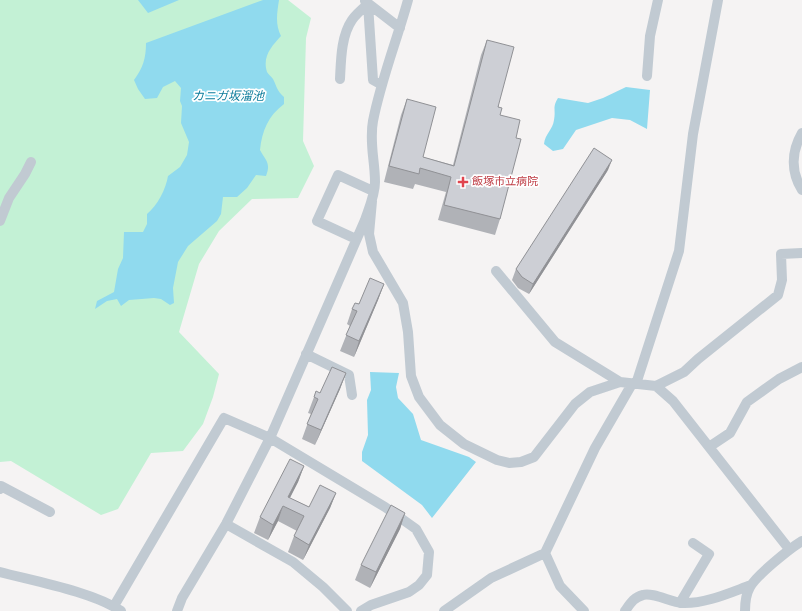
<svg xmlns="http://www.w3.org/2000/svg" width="802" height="611" font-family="Overpass,'Noto Sans JP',sans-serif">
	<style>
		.green { fill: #c3f1d5 }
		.water { fill: #90daee }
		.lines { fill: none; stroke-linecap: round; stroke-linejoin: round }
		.minor { stroke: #c1cad2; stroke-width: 10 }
		.wall { fill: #b0b2b7 }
		.shaded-wall { fill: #909195 }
		.building { fill: #cdcfd5; stroke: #909195 }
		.health-dot { fill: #e0444e; stroke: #fff; stroke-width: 1.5 }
		.labels { text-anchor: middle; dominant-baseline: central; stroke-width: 3.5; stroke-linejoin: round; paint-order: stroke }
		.health-label { font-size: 11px; fill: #be3a42; stroke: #fff; text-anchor: start }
		.water-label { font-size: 12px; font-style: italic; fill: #0c7c9b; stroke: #fff }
	</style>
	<rect width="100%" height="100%" fill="#f5f3f3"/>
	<path class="green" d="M0,0H288L311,18L306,38L303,141L314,166L298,198L252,199L219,231L199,264L179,332L219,374L213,397L203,424L183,451L151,453L118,509L101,515L11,461L0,462Z"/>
	<path class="water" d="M138,0H179L148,13Z
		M263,0H279C277,13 275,24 281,36C272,46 262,56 267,72C268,74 271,76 273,79C277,87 277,91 284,97V104C268,116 262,131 260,150C266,161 271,163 266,176L256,175L247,188L237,197H223L221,214L217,221L188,246L178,262L173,288L174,303L170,305L161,299L154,298L129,300L121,306L117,299L107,301L95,309L97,301L114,292L118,269L123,258L124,232H143L147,224V214C157,206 166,189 168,176L180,167L187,155L189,142L181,123L182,106L180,101L181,88L175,81L163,87L157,98L145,99L138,89L134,80C143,68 146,58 146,43Z
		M626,87L650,90L647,129L630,120L612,118L576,130L563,149L553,151L544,144C545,134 553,129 554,120C556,109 552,108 558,98L588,103L603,98Z
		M370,372L399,373L396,387L398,398L413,414L421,440L469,457L476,462L432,518L422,505L362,461V452L368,435L367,400L371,390Z"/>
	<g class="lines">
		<path class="minor" d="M365,1L400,28
			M368,4L373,80L382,85
			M647,76L650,36L658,0
			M340,79C341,60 341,36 352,20C356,14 362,9 368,4
			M802,133C791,152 791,172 802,190
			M372,201L369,234L373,252L403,303L408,332L411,376L419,397L440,425L464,444L497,460L509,463L521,462L534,457L575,404L590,392L620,382L656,386L673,401L789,549
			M0,221L9,198L25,174L31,162
			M356,239L317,221L338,175L373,191
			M496,271L555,342L620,382
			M306,354L349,375L352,395
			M636,384L679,251L693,134L718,0
			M656,386L684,372L698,359L778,295L782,280L781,254L802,253
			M709,447L730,433L747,402L779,379L802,367
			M0,489L1,486L50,512
			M226,524L293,562L323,587L347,611
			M545,553L560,586L584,611
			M0,572C34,581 93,592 121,611
			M680,603L709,554L693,543
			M114,606L224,418L270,438L385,507L416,529L429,552L427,575L419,585L409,592L371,605L361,611
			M177,611L182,598L226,524L270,438L365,220C369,208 375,195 375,182C375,161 369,142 373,121C381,80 397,40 408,0
			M444,611L491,578L545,553L595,448L632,384
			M625,611C630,604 634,597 643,595C652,592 671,602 682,603C705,604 729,593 751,585
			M745,611C745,602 746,594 750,587C757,575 789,549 802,541"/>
	</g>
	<path class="wall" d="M487,40L500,115L516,138L500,219L495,235L438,220L446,192L415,184L413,189L384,182L401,115L407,99L423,157L453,165L481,55Z
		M608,170L529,294L518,288L512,280L516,269Z
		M384,284L378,300L354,357L340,351L350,326L347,324L352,309Z
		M346,373L340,389L315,445L302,439L311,414L308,413L314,397Z
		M304,466L298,482L290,498L309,507L336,493L330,508L303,560L288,552L294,536L297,531L278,521L268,540L254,533L260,517Z
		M405,513L400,529L370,588L355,580L361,565Z"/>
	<path class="shaded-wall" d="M612,160L608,170L529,294L533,284Z
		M384,284L378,300L354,357L359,341Z
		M346,373L340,389L315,445L321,430Z
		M304,466L298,482L285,507L288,497Z
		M336,493L330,508L303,560L309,545Z
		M283,506L278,521L268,540L273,525Z
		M405,513L400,529L370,588L376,572Z"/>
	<path class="building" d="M487,40L514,47L498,107L502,108L500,115L520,120L516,138L521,139L500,219L444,205L451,177L420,168L419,174L389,166L407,99L436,107L423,157L454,166Z
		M594,148L612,160L533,284L522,277L516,269Z
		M370,278L384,284L359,341L346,335L357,311L352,309L355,303L359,304Z
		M332,367L346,373L321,430L307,424L318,399L314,397L316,391L320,393Z
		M290,459L304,466L288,497L309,507L320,485L336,493L309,545L294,536L304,516L283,506L273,525L260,517Z
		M391,505L405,513L376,572L361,565Z"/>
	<path class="health-dot" d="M461 176h4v4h4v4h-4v4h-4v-4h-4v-4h4z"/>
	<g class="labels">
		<g class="health-label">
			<text x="472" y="182">飯塚市立病院</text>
		</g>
		<g class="water-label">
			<text x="228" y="97">カニガ坂溜池</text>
		</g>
	</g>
</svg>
